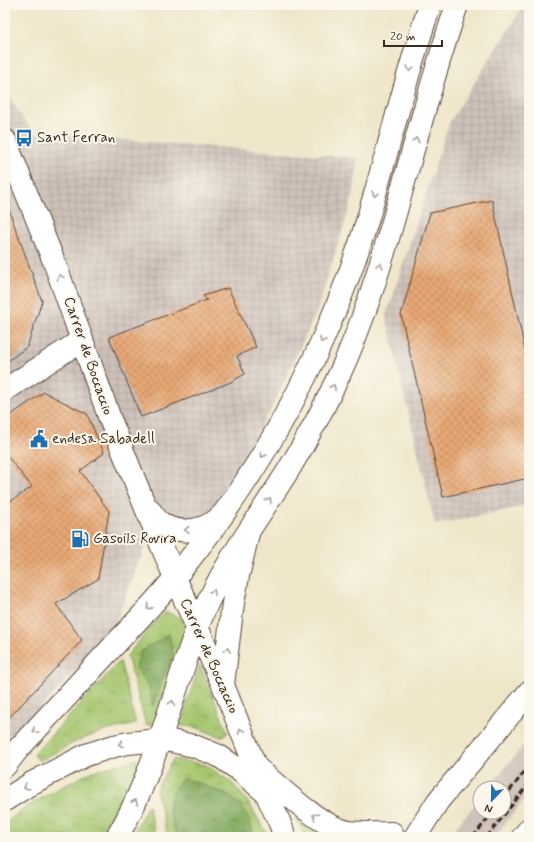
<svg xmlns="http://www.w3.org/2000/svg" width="534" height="842" font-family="Mynerve,sans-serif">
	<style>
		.industrial { fill: url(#industrial-grid) }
		.railway { fill: #cec1b9 }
		.grass { fill: url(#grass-tufts); stroke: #707846 }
		.forest { fill: url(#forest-crowns); stroke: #606a40 }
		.building { fill: url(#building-cross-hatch) }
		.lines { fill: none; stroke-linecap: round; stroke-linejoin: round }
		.minor-casing { stroke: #564638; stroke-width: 21 }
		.tertiary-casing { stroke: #564638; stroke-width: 24 }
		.secondary-casing { stroke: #564638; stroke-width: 24 }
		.motorway-casing { stroke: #564638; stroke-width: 24 }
		.minor { stroke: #fff; stroke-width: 19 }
		.tertiary { stroke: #fff; stroke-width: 22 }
		.secondary { stroke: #fff; stroke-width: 22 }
		.motorway { stroke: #fff; stroke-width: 22 }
		.rail { stroke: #3b2a1e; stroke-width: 3; stroke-dasharray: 6 3; stroke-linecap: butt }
		.oneway { stroke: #a79f9a }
		.labels { text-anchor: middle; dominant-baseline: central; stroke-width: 4; stroke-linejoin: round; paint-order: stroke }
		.poi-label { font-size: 15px; fill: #3b2a1e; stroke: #fbf7ec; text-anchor: start }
		.street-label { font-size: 15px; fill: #3b2a1e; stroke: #fbf7ec }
	</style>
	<defs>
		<pattern id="industrial-grid" width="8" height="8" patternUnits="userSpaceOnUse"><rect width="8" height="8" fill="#cec1b9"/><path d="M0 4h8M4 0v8" fill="none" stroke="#b2a69f"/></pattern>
		<pattern id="grass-tufts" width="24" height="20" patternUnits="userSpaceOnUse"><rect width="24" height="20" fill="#a5c66e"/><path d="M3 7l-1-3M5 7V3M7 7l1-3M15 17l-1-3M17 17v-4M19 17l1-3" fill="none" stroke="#88a15a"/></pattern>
		<pattern id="forest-crowns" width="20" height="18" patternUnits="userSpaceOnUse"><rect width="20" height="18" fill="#84ab61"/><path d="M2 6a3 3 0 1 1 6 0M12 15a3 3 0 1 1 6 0" fill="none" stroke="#6d8b4f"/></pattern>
		<pattern id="building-cross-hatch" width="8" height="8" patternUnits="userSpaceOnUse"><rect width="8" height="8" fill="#e8a874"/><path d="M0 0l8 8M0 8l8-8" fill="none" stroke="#bd895f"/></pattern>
	</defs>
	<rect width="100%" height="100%" fill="#fbf7ec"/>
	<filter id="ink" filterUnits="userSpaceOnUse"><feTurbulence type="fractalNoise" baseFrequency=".025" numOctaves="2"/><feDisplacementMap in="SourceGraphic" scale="8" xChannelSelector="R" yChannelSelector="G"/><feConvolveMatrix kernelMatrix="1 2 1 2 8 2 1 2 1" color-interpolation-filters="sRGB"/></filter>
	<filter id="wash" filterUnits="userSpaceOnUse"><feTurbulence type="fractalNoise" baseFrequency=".012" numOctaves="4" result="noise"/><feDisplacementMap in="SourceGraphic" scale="16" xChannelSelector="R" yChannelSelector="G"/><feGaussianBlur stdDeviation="0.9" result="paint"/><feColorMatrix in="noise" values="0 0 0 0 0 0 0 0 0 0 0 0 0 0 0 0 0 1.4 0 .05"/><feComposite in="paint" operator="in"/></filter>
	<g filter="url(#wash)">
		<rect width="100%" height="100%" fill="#efe6c9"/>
		<path class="industrial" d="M524,5H529V505L435,525L386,316L449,123Z
			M5,82L13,103L33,133L358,158L353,197L316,313L270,411L197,534L154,523L112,631L5,746Z"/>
		<path class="railway" d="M529,739V793L495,837H448L480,798V812H504V788H488Z"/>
		<path class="grass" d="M166,612L179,617L185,622V631L155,725H146L127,656L153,624Z
			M120,661L136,724L107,730L75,742L39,761L34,754Z
			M200,665L228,733L221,737L198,728L179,725Z
			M137,759L138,771L115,818L103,837H5V824L20,811L54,791L91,772Z
			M173,759L206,765L231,782L248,802L269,837H168L156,790Z
			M289,798L334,835L329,837H310L302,832Z
			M148,805L156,837H131Z"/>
		<path class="forest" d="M169,634L173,654L157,693L153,706L149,688L136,667L140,652Z
			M183,778L195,782L224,793L240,804L250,820L253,834L255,837H177L168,806L174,790Z"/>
		<g id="blocks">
			<path class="building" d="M492,200L529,368V478L443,497L401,315L430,213Z
				M7,205L42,301L27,347L5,363V206Z
				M228,288L256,347L237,356L245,374L231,382L141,417L109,337L207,300L203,296Z
				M44,392L87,414L104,453L80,471L109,511L98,579L56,604L82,640L5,722V505L32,487L5,453V419Z"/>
		</g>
	</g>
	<g filter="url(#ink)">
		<use href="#blocks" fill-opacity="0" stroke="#564638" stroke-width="1"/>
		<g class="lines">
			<g class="minor-casing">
				<path id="minor" d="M521,837L529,827"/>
			</g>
			<g class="tertiary-casing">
				<path id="tertiary" d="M5,390L82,340"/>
			</g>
			<g class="secondary-casing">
				<path id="secondary" d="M5,140L55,264L110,419L145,506L175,578L223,685L266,793
					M149,509C153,514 156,520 161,523C176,534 197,532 212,523C216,521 219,518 222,515
					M223,685L233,603L238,576L248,534
					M258,769C281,788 320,827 349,832C363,834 378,833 392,833
					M5,800L32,783L86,755L114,746L128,743L160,740L171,741L194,746L219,756L238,769L251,780L266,793L279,821L285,837
					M415,837L438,801L529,692"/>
			</g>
			<g class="motorway-casing">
				<path id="motorway" d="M5,766L19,748C52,712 86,676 119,640C139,619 159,598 177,575C240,498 293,412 331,320C345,287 358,252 368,218C389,147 406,75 430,5
					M117,837C158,768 173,687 203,613C225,561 260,516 289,469C308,438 325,406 340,373C363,323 379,270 394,218C414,147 433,75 457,5"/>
			</g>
			<use href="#minor" class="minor"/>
			<use href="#tertiary" class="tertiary"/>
			<use href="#secondary" class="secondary"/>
			<use href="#motorway" class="motorway"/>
			<path class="rail" d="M504,798L529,766
				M473,837L493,812
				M487,837L529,783"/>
		</g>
		<defs><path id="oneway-chevron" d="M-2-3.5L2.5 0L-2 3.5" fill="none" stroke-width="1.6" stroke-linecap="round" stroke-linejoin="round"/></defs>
		<g class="oneway">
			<use href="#oneway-chevron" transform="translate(410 69) rotate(106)"/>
			<use href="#oneway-chevron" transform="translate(416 140) rotate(-75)"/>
			<use href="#oneway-chevron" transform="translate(375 194) rotate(105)"/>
			<use href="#oneway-chevron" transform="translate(380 265) rotate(-72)"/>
			<use href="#oneway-chevron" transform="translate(60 277) rotate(-110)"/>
			<use href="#oneway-chevron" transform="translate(322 340) rotate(115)"/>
			<use href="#oneway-chevron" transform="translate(333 387) rotate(-63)"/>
			<use href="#oneway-chevron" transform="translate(263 455) rotate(121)"/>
			<use href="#oneway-chevron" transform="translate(269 500) rotate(-57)"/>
			<use href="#oneway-chevron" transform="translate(187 530) rotate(176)"/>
			<use href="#oneway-chevron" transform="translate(213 592) rotate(-63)"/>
			<use href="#oneway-chevron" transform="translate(149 607) rotate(132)"/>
			<use href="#oneway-chevron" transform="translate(227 650) rotate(-83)"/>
			<use href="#oneway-chevron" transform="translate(172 703) rotate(-72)"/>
			<use href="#oneway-chevron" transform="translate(35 731) rotate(133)"/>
			<use href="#oneway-chevron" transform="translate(241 731) rotate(-112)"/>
			<use href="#oneway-chevron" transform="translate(121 744) rotate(168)"/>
			<use href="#oneway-chevron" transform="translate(26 787) rotate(148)"/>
			<use href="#oneway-chevron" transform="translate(135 802) rotate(-65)"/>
			<use href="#oneway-chevron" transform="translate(315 816) rotate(-145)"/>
		</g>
	</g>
	<defs>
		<g id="bus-bare" transform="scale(1.38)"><path d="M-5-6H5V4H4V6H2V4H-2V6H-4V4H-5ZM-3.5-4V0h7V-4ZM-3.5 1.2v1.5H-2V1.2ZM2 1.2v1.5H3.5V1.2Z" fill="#1f6fb2" stroke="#fbf7ec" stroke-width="2.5" paint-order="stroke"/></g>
		<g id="civic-bare" transform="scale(1.38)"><path d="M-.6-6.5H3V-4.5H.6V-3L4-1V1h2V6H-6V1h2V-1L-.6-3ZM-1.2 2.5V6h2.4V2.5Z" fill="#1f6fb2" stroke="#fbf7ec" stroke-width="2.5" paint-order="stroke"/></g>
		<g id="fuel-bare" transform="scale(1.38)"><path d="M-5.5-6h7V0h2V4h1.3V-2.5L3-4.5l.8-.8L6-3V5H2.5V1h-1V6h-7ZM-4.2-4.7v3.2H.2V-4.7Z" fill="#1f6fb2" stroke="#fbf7ec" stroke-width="2.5" paint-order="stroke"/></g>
	</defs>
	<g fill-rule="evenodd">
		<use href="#bus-bare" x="24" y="138"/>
		<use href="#civic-bare" x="39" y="439"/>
		<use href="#fuel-bare" x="80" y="539"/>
	</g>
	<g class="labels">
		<g class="poi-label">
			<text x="37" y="138">Sant Ferran</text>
			<text x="52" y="439">endesa Sabadell</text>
			<text x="93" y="539">Gasoils Rovira</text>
		</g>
		<g class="street-label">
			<text transform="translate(88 356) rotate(71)">Carrer de Boccaccio</text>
			<text transform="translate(209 656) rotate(66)">Carrer de Boccaccio</text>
		</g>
	</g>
	<rect width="534" height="842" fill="none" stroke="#fbf7ec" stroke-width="20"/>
	<g transform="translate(492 800) rotate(202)"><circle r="19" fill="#fbf7ec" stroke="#aea59a"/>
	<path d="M0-3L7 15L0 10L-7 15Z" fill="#1f6fb2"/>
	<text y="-6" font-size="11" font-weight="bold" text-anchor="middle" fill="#3b2a1e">N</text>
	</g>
	<path d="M384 40v6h58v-6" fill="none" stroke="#3b2a1e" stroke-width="2"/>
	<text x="390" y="40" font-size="12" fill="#3b2a1e" stroke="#fbf7ec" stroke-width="3" paint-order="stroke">20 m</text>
</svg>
